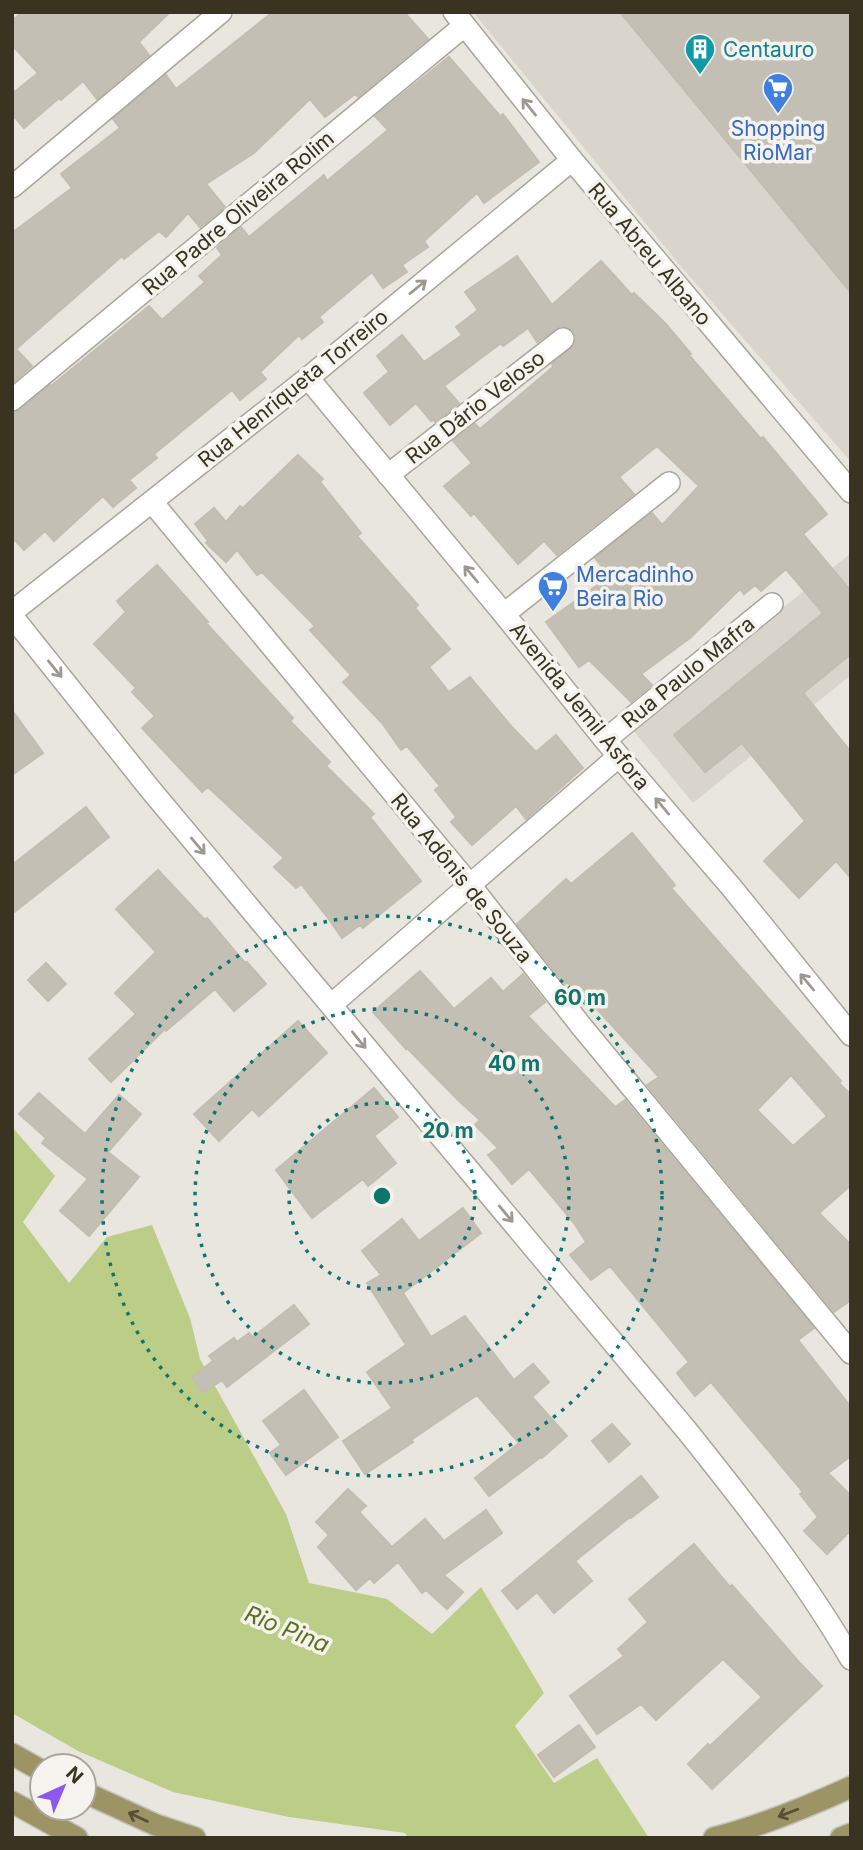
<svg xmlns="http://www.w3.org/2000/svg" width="863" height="1850" font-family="Inter,sans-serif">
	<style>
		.built { fill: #d9d5cd }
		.water { fill: #bccd88 }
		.building { fill: #c4bfb4; stroke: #c3bdb1; stroke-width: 2; fill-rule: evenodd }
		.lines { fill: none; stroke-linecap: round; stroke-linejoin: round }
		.minor-casing { stroke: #a9a69b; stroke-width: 24 }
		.tertiary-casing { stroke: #a9a69b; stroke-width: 24 }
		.primary-casing { stroke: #c3c2bc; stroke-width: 24 }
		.minor { stroke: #fff; stroke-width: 21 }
		.tertiary { stroke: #fff; stroke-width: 21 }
		.primary { stroke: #9d9465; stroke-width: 21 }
		.oneway { stroke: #9c9a90 }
		.oneway2 { stroke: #565135 }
		.ring { fill: none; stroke: #0f766e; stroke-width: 3.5; stroke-dasharray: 3.5 7 }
		.labels { text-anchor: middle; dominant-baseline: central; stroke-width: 7; stroke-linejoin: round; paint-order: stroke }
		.culture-label { font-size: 21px; fill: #0d838f; stroke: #f6f3ef; text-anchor: start }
		.shop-label { font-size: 21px; fill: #366cbe; stroke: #f6f3ef }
		.street-label { font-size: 21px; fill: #383421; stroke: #f6f3ef }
		.water-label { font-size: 23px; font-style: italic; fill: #5c711e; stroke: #f6f3ef }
		.centre { fill: #0f766e; stroke: #f6f3ef; stroke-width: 3.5 }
		.ring-label { font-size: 21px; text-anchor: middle; font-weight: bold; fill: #0f766e; stroke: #f6f3ef; stroke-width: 7; stroke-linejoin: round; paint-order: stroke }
	</style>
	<rect width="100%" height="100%" fill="#e9e6df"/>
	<path class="built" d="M473,12H851V462L678,263Z
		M851,553V675L693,803L632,729Z"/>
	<path class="water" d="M12,1127L55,1176L23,1222L69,1283L107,1237L152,1225L190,1318L200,1359L286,1514L309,1583L387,1599L432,1634L481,1587L544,1693L515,1726L554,1783L597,1758L649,1838H408L405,1833L289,1817L173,1792L78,1751L12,1713Z"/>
	<path class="building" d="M22,12H170L139,42L149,55L97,99L83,81L61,100L59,98L24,128L12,114V94L38,73L12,45V21Z
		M273,12H404L428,39L358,97L355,94L325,117L310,99L254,153L206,184L225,207L200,227L188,213L166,237L159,231L124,259L122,256L16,349L32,366L12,383V233L72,188L61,174L120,128L113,119L166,75L176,89Z
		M620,12H851V293L789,217Z
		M449,57L500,116L503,114L539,162L484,203L477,193L424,241L428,247L402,265L407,272L383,288L372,272L319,317L323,322L302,339L299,335L260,372L266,379L240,400L232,390L154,454L157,458L129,480L136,488L113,507L103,496L54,541L45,531L24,550L12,537V413L20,410L50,385L51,386L149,306L162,320L205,282L199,276L222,255L217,248L241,227L249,237L324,175L327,181L388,130L375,116Z
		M517,256L552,305L601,261L632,295L634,293L666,324L691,354L689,355L761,439L763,437L827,514L803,534L851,591V654L803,693L851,752V878L836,861L799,898L764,861L805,821L742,743L705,772L674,735L823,613L786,569L761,591L755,585L744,594L740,589L690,638L641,674L652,685L631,702L589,660L579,667L546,622L610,576L595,558L652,513L662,525L699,486L657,446L619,477L634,494L557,555L544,541L518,564L474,513L471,516L444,486L472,463L453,441L475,424L480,429L553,367L552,364L575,345L576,338L573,330L567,327L561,326L537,342L528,328L503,346L501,343L444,386L459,403L435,422L433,419L431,421L416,403L390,425L364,393L389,372L377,356L402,335L424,362L462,335L456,327L478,310L465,292Z
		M298,455L323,479L320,482L361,533L357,536L418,605L415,608L450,649L429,667L449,692L470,677L511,726L536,752L556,735L583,768L526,819L516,806L472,845L451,822L456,817L435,790L440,786L407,746L401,750L382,723L343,682L351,675L310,630L315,626L262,572L257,575L237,550L226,562L206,543L208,541L195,524L214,508L226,522L240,506L243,508Z
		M157,565L208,622L206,623L293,718L290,721L330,762L326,766L374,814L370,817L421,881L363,928L360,925L342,938L328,918L301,884L296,888L274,867L284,858L208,787L202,792L142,728L155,716L132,692L136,688L94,644L126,612L117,601Z
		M12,710L43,753L12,775Z
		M86,807L109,837L12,914V865Z
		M632,833L675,885L671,888L841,1081L839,1083L851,1095V1185L819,1213L851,1245V1300L834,1312L647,1085L659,1077L596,1008L593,1010L567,982L565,984L517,924L566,879L571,884ZM791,1075L827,1116L793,1146L757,1110Z
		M158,870L205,920L207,918L245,963L247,962L266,984L234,1011L215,989L166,1031L165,1029L111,1082L89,1059L136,1014L115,993L156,952L116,909Z
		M46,963L66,984L48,1001L28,980Z
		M420,971L454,1009L491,978L503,992L523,974L545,1002L528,1016L615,1107L625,1100L814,1328L798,1340L851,1407V1456L828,1473L851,1496V1530L827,1554L804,1531L818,1517L800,1494L803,1492L711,1382L695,1396L677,1373L689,1362L610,1266L591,1280L570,1255L586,1242L574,1223L529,1169L512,1184L488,1155L498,1148L475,1125L480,1120L458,1100L407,1048L406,1049L373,1012Z
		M298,1021L327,1053L259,1116L252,1109L219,1141L194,1114Z
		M374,1088L398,1117L374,1136L396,1163L368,1186L363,1179L312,1218L276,1170Z
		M39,1093L85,1134L119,1095L141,1114L108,1152L139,1177L89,1236L60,1211L88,1179L42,1143L46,1138L19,1114Z
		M463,1208L481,1233L403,1293L431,1337L465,1316L514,1380L533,1364L549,1382L532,1397L567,1436L542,1458L541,1457L489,1496L475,1478L519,1443L477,1395L411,1440L413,1442L365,1474L343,1441L392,1408L367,1372L406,1345L367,1283L381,1275L362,1251L402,1219L419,1241Z
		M294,1305L309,1324L227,1387L222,1380L203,1393L192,1377L213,1361L209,1356L234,1338L237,1342L249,1333L253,1337Z
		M304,1390L338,1437L286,1475L270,1453L281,1445L263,1421Z
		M612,1424L630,1444L609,1462L592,1441Z
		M641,1476L658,1497L631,1518L630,1517L575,1561L592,1581L554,1613L537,1592L517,1609L502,1591Z
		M348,1489L366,1506L359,1512L392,1547L425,1519L444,1541L486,1510L502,1533L444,1575L463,1592L447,1609L426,1590L422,1593L398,1562L374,1583L370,1578L356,1590L318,1547L329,1535L316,1522Z
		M694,1544L730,1587L732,1585L799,1662L822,1686L712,1789L688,1764L708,1744L710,1746L762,1697L723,1659L656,1720L641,1704L597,1734L570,1696L624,1656L618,1649L648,1622L629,1599Z
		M579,1725L595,1747L554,1777L538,1755Z"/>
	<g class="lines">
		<g class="minor-casing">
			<path id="minor" d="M454,12L572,160L851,492
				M12,187L221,12
				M308,378L504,614L605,740L732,888L851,1035
				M12,400L464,26
				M388,475L563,339
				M152,502L469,884L582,1027L851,1353
				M12,612L308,378L572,160
				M504,614L669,483
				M605,740L772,604
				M331,1005L619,756"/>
		</g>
		<g class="tertiary-casing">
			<path id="tertiary" d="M12,616L150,789L688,1432C747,1506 803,1577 851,1659"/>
		</g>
		<g class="primary-casing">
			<path id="primary" d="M12,1754L42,1771
				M84,1792L156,1825L195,1838
				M12,1802L77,1838
				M714,1838C761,1826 807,1807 851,1787
				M841,1838L851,1834"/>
		</g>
		<use href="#minor" class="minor"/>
		<use href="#tertiary" class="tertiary"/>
		<use href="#primary" class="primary"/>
	</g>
	<defs><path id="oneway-shaft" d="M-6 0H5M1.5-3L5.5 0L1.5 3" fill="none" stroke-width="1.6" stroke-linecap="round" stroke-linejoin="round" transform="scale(1.75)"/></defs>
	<g class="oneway">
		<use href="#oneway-shaft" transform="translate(529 107) rotate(-129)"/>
		<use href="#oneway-shaft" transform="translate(418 287) rotate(-39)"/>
		<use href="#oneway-shaft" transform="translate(471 574) rotate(-130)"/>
		<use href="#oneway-shaft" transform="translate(55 669) rotate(51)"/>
		<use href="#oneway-shaft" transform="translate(662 806) rotate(-130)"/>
		<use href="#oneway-shaft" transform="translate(198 846) rotate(50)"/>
		<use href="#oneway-shaft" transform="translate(807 982) rotate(-130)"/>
		<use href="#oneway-shaft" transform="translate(359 1040) rotate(51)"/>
		<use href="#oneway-shaft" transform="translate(506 1214) rotate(50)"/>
	</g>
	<g class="oneway2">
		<use href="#oneway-shaft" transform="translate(788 1813) rotate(159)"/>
		<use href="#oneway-shaft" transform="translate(138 1817) rotate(-155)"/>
	</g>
	<g class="ring">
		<circle cx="382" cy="1196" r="93"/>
		<circle cx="382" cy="1196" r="187"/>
		<circle cx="382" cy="1196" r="280"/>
	</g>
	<defs>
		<g id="building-pin" transform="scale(1.575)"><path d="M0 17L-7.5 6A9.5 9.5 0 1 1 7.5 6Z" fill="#0f9aa8" stroke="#f6f3ef"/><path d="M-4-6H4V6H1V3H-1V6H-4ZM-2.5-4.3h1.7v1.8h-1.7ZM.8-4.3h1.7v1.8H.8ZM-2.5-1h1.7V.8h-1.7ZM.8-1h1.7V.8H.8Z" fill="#fff"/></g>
		<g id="supermarket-pin" transform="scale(1.575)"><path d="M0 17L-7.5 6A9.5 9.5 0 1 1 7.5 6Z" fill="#3f7fe0" stroke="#f6f3ef"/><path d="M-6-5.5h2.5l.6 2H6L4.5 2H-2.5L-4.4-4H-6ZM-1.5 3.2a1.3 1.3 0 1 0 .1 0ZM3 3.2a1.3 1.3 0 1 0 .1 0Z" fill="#fff"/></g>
	</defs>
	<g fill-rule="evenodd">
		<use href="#building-pin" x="700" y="49"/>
		<use href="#supermarket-pin" x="778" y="88"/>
		<use href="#supermarket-pin" x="553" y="586"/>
	</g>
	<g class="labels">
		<g class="culture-label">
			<text x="723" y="49">Centauro</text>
		</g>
		<g class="shop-label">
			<text x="778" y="128">Shopping<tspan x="778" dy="24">RioMar</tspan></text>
			<text x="576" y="574" text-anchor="start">Mercadinho<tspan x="576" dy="24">Beira Rio</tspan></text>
		</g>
		<g class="street-label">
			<text transform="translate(238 213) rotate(-40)">Rua Padre Oliveira Rolim</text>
			<text transform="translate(650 254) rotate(50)">Rua Abreu Albano</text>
			<text transform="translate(293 388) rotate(-39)">Rua Henriqueta Torreiro</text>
			<text transform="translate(475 407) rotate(-38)">Rua Dário Veloso</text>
			<text transform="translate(688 672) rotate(-39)">Rua Paulo Mafra</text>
			<text transform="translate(580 706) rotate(51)">Avenida Jemil Asfora</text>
			<text transform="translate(462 878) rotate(51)">Rua Adônis de Souza</text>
		</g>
		<g class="water-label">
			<text transform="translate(287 1629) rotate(22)">Rio Pina</text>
		</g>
	</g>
	<circle cx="382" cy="1196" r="10" class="centre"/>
	<g class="ring-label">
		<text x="580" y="1005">60 m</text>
		<text x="514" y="1071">40 m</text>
		<text x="448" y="1138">20 m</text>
	</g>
	<rect width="863" height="1850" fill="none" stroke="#383421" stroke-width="28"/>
	<g transform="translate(63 1787) rotate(44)"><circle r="33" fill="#f6f3ef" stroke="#aaa79d" stroke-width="2"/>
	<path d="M0-5L12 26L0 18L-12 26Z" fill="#8b5aec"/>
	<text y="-10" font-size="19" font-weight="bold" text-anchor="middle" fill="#383421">N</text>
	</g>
</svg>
